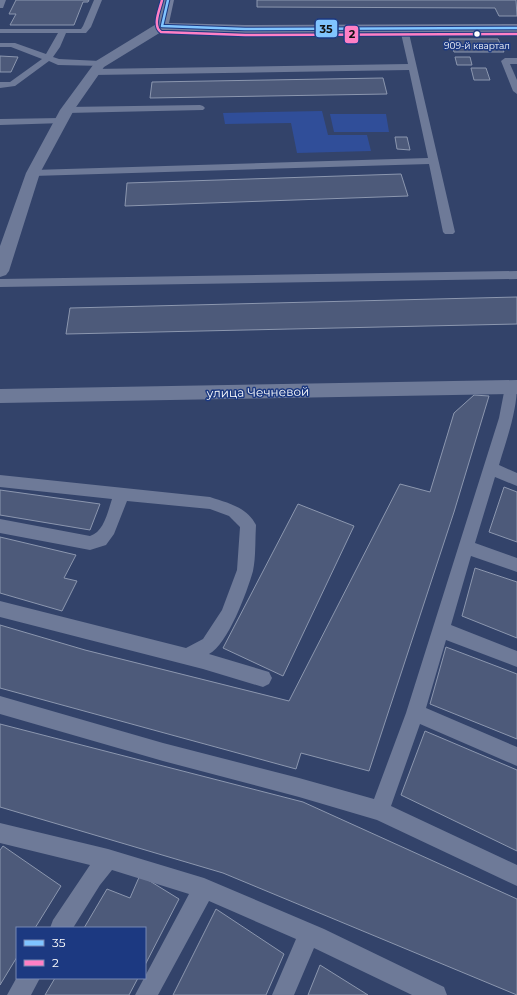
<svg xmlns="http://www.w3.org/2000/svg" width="517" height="995" font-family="Montserrat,sans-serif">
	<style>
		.green { fill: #304e99 }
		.building { fill: #4d5a7a; stroke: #8c97af }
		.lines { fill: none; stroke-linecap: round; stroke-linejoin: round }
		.lane { fill: #6e7a98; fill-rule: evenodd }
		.street { fill: #6e7a98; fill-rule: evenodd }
		.secondary { fill: #747f9d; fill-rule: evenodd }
		.bus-1-casing { stroke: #1c3981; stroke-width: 4.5 }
		.bus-2-casing { stroke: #1c3981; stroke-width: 4.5 }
		.bus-1 { stroke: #80c4ff; stroke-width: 2.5 }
		.bus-2 { stroke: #ff80c5; stroke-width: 2.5 }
		.bus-dot { fill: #fff; stroke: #1c3981; stroke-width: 1.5 }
		.labels { text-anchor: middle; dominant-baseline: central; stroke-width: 3; stroke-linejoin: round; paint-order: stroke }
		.far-bus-label { font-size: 9px; fill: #fff; stroke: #1c3981 }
		.street-label { font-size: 12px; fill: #fff; stroke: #1c3981 }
		.line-badge { stroke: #1c3981; stroke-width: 1.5 }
		.pale-badge-label { font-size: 11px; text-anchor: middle; font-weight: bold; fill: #111 }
	</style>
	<rect width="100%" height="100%" fill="#33436a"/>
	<path class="green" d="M322,111L328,135H367L371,151L297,153L291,123L225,124L223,113Z
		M330,114H386L389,132H334Z"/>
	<path class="building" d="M16,0H89L88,2H83L74,25H10L16,14H9Z
		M257,0H516L517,16H499L495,8L257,7Z
		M449,39H498L504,52H454Z
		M0,56L18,57L11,72H0Z
		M455,57H470L472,65H457Z
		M471,68H486L490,80H474Z
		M383,78L387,94L150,98L152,82Z
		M395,137H407L410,150L397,149Z
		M401,174L408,196L125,206L127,183Z
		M517,297V324L66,334L70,308Z
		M474,395L489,396L454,512L369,771L301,753L296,769L0,688V625L85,650L289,701L400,484L430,492L454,413Z
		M504,487L517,492V542L489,532Z
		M0,490L100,504L90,530L0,515Z
		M298,504L354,526L283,676L223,648Z
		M0,537L76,555L64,578L77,581L62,611L0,593Z
		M475,568L517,582V638L462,616Z
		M446,647L517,674V739L430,704Z
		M0,724L303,802L517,899V995L223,873L0,807Z
		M425,731L517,770V851L401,795Z
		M3,846L61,886L35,928H17V957L0,985V850Z
		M140,875L179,899L145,965V928H84L107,889L130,898Z
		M216,909L284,954L266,995H173Z
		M320,965L368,995H308Z
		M55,978H138L129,995H45Z"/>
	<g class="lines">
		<path class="lane" d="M0,0H6L3,8H0Z
			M94,0H102L91,27L86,33H66L60,47L53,57L59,59L100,61L104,64L103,66L58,65L49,61L15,86L0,88V82H10L42,59L11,47H0V43H15L46,54L58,33H0V29H81L83,26Z
			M401,27H404L408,29L455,232L453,234H445L443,232L429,164L33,176L28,173L33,170L428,158L409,70L93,75L89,72L93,69L408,64L400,29Z
			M505,58H517V64H510L517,80V94L513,91L501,61Z
			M200,105L203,106L205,108L203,110L67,113L62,110L67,107Z
			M61,118L64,119L66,121L64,123L0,125V119Z
			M517,271V279L0,287V279Z
			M512,382L517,384C517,412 507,438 499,465L517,473V486L495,477L475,543L517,558V572L471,556L451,625L517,651V667L446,640L426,708L517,747V766L420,724L391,806L517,865V886L377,820L299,797L163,761L0,714V696L163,743L299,778L374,799L406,713L499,418L505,387L507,383Z
			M0,475L210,497C228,503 247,507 256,525C255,540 256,557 253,571C247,592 228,644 209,654L269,672L272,678L269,684L263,687L203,669L0,617V601L186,648L203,639L222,610L237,570L240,527L229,516L210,509L127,501L114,534L106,545L90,550L0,533V519L90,536C104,532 108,511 112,499L0,487Z
			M0,823L108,849L204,878L324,929L444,987L447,995H412L314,948L294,995H272L296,939L209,901L158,995H135L189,894L112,870L100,885L73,928H50L53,920L90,865L0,843Z
			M17,977V978H40L31,995H7Z"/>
		<path class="street" d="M162,22L166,23L168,26L166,29L104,67L74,110L40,173L9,271L6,275L0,277V246L26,173L60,110L96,61L158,23Z
			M517,380V394L0,403V389Z"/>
		<path class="secondary" d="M162,0H174L169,23L245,25L517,24V32L245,33L162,30L158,29L156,26Z"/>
		<g class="bus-1-casing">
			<path id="bus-1" d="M168,0L162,26L245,29L517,28"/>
		</g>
		<g class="bus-2-casing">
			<path id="bus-2" d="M162,0C160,9 152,26 161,32L245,35L517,34"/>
		</g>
		<use href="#bus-1" class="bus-1"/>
		<use href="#bus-2" class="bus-2"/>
	</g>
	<circle class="bus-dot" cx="477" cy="34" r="3.5"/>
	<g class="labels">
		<g class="far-bus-label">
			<text x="477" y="45">909-й квартал</text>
		</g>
		<g class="street-label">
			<text transform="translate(258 392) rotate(-1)">улица Чечневой</text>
		</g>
	</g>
	<g class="line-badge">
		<rect x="315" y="19" width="23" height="19" rx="4" fill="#80c4ff"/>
		<rect x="344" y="25" width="15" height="19" rx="4" fill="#ff80c5"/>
	</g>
	<g class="pale-badge-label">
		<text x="326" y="33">35</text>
		<text x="352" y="38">2</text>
	</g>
	<rect x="16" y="927" width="130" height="52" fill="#1c3981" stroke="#7788b3"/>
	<rect x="24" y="940" width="20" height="6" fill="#80c4ff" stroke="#7788b3"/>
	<text x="52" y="947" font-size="12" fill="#ffffff">35</text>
	<rect x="24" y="960" width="20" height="6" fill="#ff80c5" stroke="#7788b3"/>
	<text x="52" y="967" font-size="12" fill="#ffffff">2</text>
</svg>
